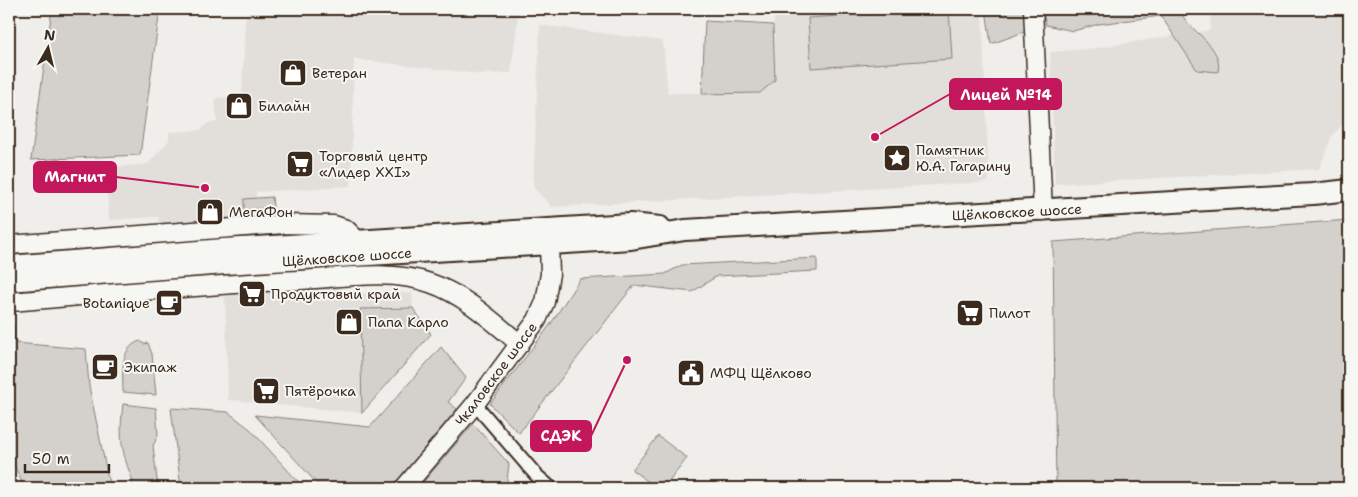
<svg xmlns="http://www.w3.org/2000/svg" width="1358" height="497" font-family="'Shantell Sans',sans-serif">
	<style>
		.built { fill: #e2dfdb }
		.green { fill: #d4d1cc; stroke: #887e75 }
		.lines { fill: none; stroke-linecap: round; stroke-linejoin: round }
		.street-casing { stroke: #3b2a1e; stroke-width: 16 }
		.secondary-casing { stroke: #3b2a1e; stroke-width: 21 }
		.primary-casing { stroke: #3b2a1e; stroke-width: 24 }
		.street { stroke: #f6f6f2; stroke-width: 12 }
		.secondary { stroke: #f6f6f2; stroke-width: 18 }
		.primary { stroke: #f6f6f2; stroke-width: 20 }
		.labels { text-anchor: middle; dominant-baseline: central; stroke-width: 4; stroke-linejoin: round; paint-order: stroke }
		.poi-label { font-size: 14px; fill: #3b2a1e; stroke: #f6f6f2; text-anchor: start }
		.street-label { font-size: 14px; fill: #3b2a1e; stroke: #f6f6f2 }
		.leader { fill: none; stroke: #c2185b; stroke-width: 2 }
		.callout-dot { fill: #c2185b; stroke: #f6f6f2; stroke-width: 2 }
		.callout { fill: #c2185b; stroke: #c2185b; stroke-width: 2 }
		.callout-label { font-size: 15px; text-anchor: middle; font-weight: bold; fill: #fff }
	</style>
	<rect width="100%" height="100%" fill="#efeeea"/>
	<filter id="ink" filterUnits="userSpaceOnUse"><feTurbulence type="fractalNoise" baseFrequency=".02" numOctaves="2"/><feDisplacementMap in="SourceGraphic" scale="10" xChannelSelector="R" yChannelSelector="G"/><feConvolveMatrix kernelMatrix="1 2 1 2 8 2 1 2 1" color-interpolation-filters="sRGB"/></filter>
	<g filter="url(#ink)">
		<path class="built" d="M250,9H519L511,73L478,74L354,59L351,186L256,192V218L159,224L158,217L109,220L105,168L148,164L169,140V132L201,130L208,123L217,122L215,98L242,96L245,20Z
			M874,9H982L989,182L552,207L533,187L540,25L663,41L668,93H759L775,80L774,15Z
			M1211,9H1349V117L1332,136L1319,169L1055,184L1050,52L1096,48L1210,30Z
			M340,287L350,294L412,293L413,308L360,309L362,413L228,400L225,293Z"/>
		<path class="green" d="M52,9H160L140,155L31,160Z
			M949,9L952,59L811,68L808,18Z
			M986,9H1025L1027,31L991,44Z
			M1042,9H1179C1187,31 1224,45 1218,72L1197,70L1161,16L1099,24L1073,31L1046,25Z
			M705,21L773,25L775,80L760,93L702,94Z
			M272,197L273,208L244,210V199Z
			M1349,220V488H1056L1053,242Z
			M817,258V271L717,276L692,292L634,285L519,433L490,404L550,325L580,279L665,274L682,265Z
			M413,308L431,334L362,413L360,309Z
			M9,325H14L15,343L86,349L89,386L110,488H22L21,480L9,454Z
			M140,341L144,344L148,343L152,354L156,395L123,392C123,373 119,348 140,341Z
			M441,347L466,378L448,402L457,409L391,488H321L255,415L370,427Z
			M123,404L156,408L158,435L153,446L158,488H130L133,481C121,451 119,437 123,404Z
			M171,408L228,412L250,429L304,488H181Z
			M473,424L509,464L506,488H418Z
			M658,436L687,458L664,488H657L632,470Z"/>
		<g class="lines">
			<g class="street-casing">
				<path id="street" d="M475,404L536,475L551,488"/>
			</g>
			<g class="secondary-casing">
				<path id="secondary" d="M1033,9L1043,211
					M9,245L284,224L334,225L346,229L358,241
					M9,302C105,294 202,285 299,280C341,278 389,269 430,283C465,295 492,321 520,344
					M404,488L475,404L537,320L545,302L550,274L549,244L544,231"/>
			</g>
			<g class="primary-casing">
				<path id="primary" d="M9,266L224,249L630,224L660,227
					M9,281L225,264L631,239L685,230L1313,194L1349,190"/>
			</g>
			<use href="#street" class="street"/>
			<use href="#secondary" class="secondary"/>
			<use href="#primary" class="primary"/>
		</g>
	</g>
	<defs>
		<g id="shop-square" transform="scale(1.4375)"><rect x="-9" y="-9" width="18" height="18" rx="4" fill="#3b2a1e" stroke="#f6f6f2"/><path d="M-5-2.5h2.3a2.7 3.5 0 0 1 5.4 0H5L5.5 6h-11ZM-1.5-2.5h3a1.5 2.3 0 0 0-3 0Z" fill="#fff"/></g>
		<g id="sight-square" transform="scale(1.4375)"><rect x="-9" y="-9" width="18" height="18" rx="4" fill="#3b2a1e" stroke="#f6f6f2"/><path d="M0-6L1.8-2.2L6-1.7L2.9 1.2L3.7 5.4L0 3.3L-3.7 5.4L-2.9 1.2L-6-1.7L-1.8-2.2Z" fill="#fff"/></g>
		<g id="supermarket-square" transform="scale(1.4375)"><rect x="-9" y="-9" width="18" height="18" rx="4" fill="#3b2a1e" stroke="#f6f6f2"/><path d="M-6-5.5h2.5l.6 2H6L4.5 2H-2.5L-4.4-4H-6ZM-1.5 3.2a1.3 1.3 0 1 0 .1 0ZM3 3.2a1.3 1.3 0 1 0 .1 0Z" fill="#fff"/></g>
		<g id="cafe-square" transform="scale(1.4375)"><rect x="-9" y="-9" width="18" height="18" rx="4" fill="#3b2a1e" stroke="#f6f6f2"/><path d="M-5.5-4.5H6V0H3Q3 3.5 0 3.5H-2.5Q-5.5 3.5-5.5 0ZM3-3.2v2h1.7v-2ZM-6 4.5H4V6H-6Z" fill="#fff"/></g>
		<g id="civic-square" transform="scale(1.4375)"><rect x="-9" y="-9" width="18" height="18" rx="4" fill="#3b2a1e" stroke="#f6f6f2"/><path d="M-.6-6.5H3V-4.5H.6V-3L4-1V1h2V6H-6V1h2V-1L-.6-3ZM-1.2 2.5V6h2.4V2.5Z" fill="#fff"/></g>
	</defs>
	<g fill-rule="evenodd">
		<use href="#shop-square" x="293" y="73"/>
		<use href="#shop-square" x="239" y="106"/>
		<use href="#sight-square" x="897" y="158"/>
		<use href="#supermarket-square" x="300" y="164"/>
		<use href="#shop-square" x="210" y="212"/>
		<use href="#supermarket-square" x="252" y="294"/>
		<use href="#cafe-square" x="169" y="303"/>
		<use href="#supermarket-square" x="970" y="313"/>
		<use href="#shop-square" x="349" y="322"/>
		<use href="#cafe-square" x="105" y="367"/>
		<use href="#civic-square" x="691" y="373"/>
		<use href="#supermarket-square" x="266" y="391"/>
	</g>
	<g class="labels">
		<g class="poi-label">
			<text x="312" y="73">Ветеран</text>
			<text x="258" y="106">Билайн</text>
			<text x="916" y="150">Памятник<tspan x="916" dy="16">Ю.А. Гагарину</tspan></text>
			<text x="319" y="156">Торговый центр<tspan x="319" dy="16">«Лидер XXI»</tspan></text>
			<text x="229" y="212">МегаФон</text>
			<text x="271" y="294">Продуктовый край</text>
			<text x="150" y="303" text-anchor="end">Botanique</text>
			<text x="989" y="313">Пилот</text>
			<text x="368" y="322">Папа Карло</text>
			<text x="124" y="367">Экипаж</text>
			<text x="710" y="373">МФЦ Щёлково</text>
			<text x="285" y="391">Пятёрочка</text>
		</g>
		<g class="street-label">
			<text transform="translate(1017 212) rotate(-3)">Щёлковское шоссе</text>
			<text transform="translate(347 257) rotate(-4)">Щёлковское шоссе</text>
			<text transform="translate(496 374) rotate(-53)">Чкаловское шоссе</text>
		</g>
	</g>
	<path class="leader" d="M875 137L950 94M205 188L116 177M627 360L591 436"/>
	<g class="callout-dot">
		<circle cx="875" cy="137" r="5"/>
		<circle cx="205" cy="188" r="5"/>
		<circle cx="627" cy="360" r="5"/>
	</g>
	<g class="callout">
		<rect x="950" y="79" width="111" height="30" rx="5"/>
		<rect x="34" y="162" width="82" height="30" rx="5"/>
		<rect x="531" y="421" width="60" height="30" rx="5"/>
	</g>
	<g class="callout-label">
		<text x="1006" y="100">Лицей №14</text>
		<text x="75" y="182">Магнит</text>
		<text x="561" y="441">СДЭК</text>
	</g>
	<rect width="1358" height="497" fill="none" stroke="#f6f6f2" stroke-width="30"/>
	<rect x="15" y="15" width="1328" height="467" fill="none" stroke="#3b2a1e" stroke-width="2" filter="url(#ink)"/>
	<g transform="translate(48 48) rotate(8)" stroke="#f6f6f2" stroke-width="4" paint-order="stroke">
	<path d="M0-4L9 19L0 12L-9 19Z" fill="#3b2a1e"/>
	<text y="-8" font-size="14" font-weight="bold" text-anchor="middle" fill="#3b2a1e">N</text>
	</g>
	<path d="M25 464v8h84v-8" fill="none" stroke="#3b2a1e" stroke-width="2.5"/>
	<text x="32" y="464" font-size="15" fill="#3b2a1e" stroke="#f6f6f2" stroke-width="4" paint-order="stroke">50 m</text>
</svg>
